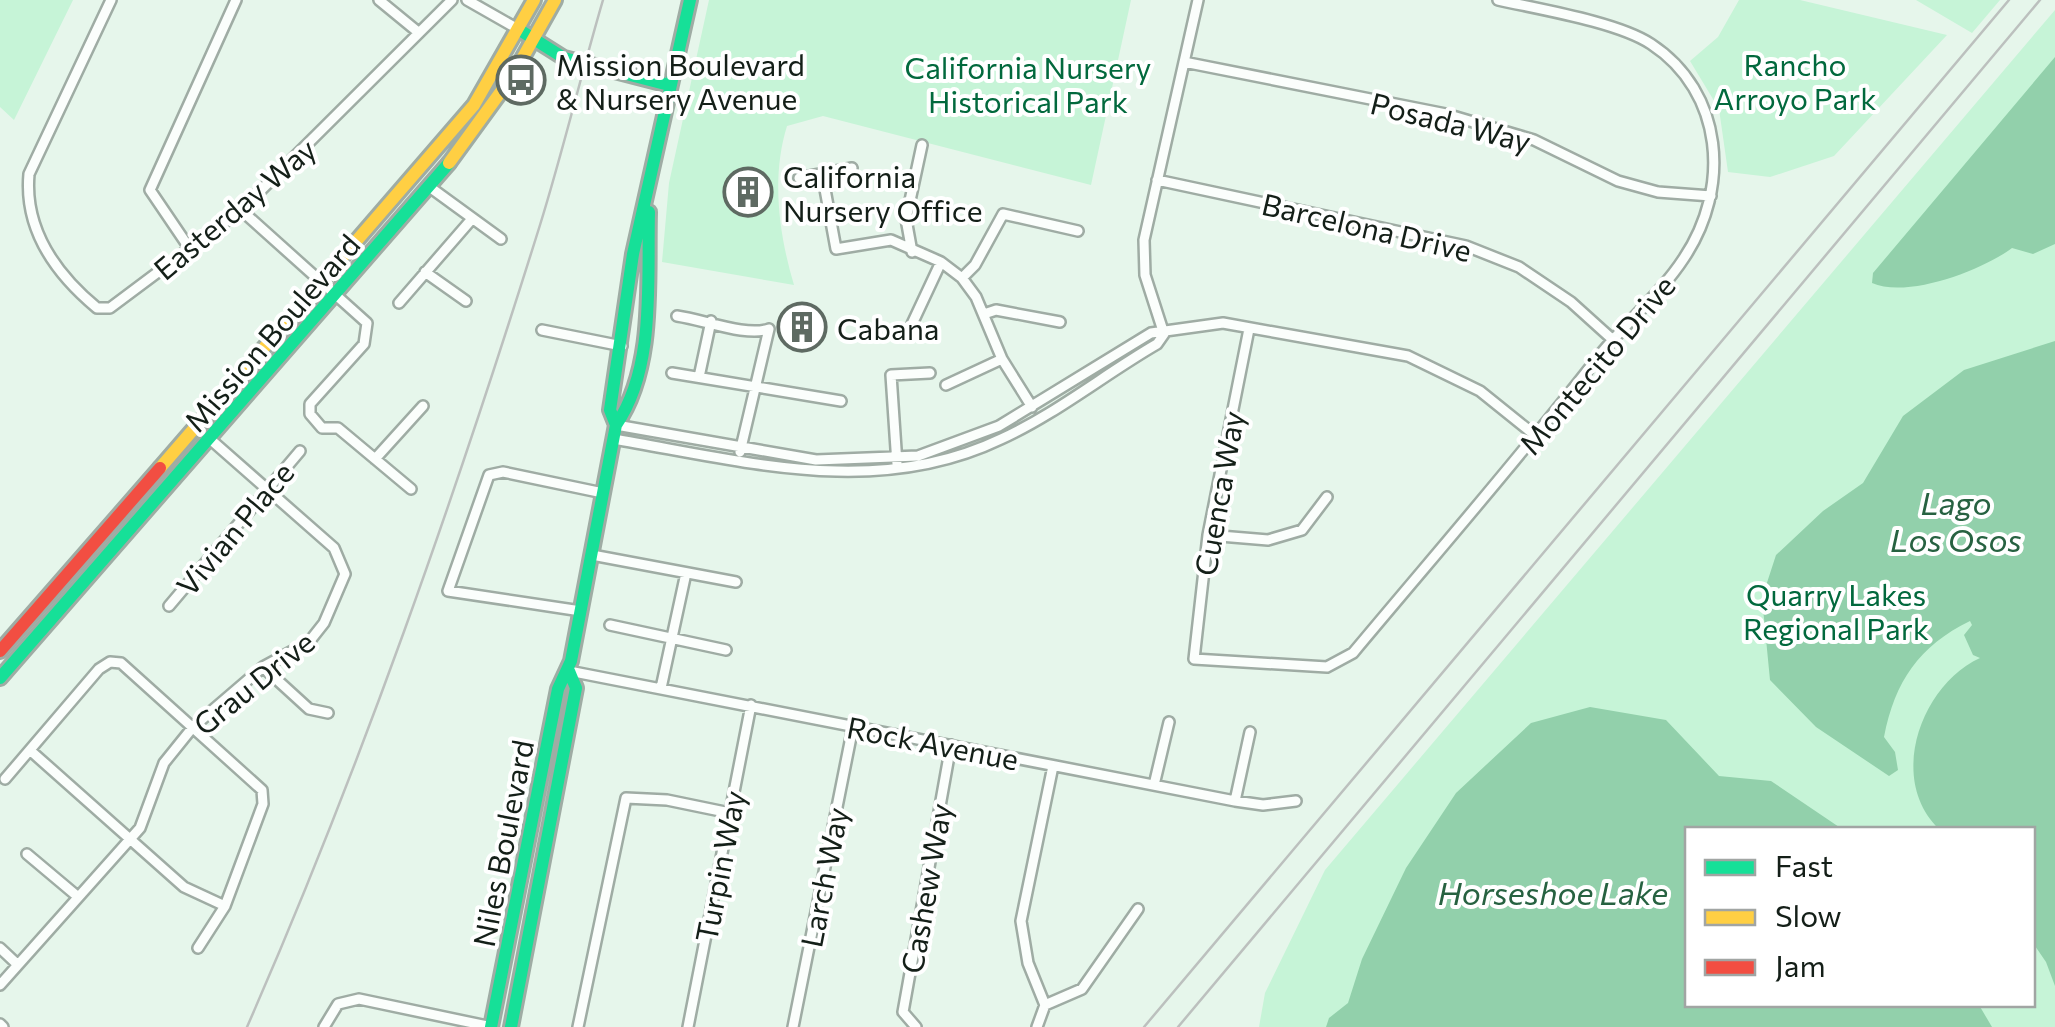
<svg xmlns="http://www.w3.org/2000/svg" width="2055" height="1027" font-family="Commissioner,sans-serif">
	<style>
		.green { fill: #c6f4d7; fill-rule: evenodd }
		.water { fill: #92d0ab }
		.lines { fill: none; stroke-linecap: round; stroke-linejoin: round }
		.street-casing { stroke: #9faca4; stroke-width: 14 }
		.fast-casing { stroke: #9faca4; stroke-width: 18 }
		.slow-casing { stroke: #9faca4; stroke-width: 18 }
		.jam-casing { stroke: #9faca4; stroke-width: 18 }
		.street { stroke: #fbfefc; stroke-width: 9 }
		.fast { stroke: #16e098; stroke-width: 12 }
		.slow { stroke: #ffcf43; stroke-width: 12 }
		.jam { stroke: #f24e42; stroke-width: 12 }
		.rail { stroke: #bcc0be; stroke-width: 2.5 }
		.labels { text-anchor: middle; dominant-baseline: central; stroke-width: 8; stroke-linejoin: round; paint-order: stroke }
		.poi-label { font-size: 30px; fill: #141f18; stroke: #fff; text-anchor: start }
		.park-label { font-size: 30px; fill: #02693d; stroke: #fff }
		.street-label { font-size: 30px; fill: #141f18; stroke: #fff }
		.water-label { font-size: 32px; font-style: italic; fill: #276241; stroke: #fff }
	</style>
	<rect width="100%" height="100%" fill="#e6f6eb"/>
	<path class="green" d="M0,0H73L14,120L0,107Z
		M709,0H1131L1091,185L823,116L787,126C771,177 779,235 794,285L662,262L669,183Z
		M1739,0H1800L1947,35L1834,156L1770,177L1728,172L1719,109L1690,61L1718,37Z
		M1916,0H2000L1972,33Z
		M2055,10V1027H1259L1265,993L1325,870ZM1688,830H2032V1004H1688Z"/>
	<path class="water" d="M2055,57V244L2033,254L2012,248C1983,270 1907,299 1872,283L1873,273Z
		M2055,341V986L2046,962L2033,943L2032,830L1939,829C1887,779 1921,685 1980,658L1973,655L1964,635L1972,625L1970,621C1919,646 1895,681 1884,737L1895,752L1898,770L1889,776L1816,727L1770,680L1762,598L1776,555L1823,511L1863,483L1903,416L1964,370Z
		M1590,707L1666,720L1719,776L1771,781L1842,829L1688,830V1004L1979,1005L1992,1027H1326L1329,1018L1348,1003L1362,959L1406,868L1456,793L1531,723Z"/>
	<g class="lines">
		<g class="street-casing">
			<path id="street" d="M111,0L29,174C24,229 56,274 97,308H110L241,210L452,0
				M379,0L418,32
				M467,0L518,29
				M1184,62L1446,114L1534,140L1618,181L1658,192L1711,196
				M822,173L836,249L891,240L941,262L962,278L976,297L1002,359L1032,407
				M799,178L852,168
				M1157,180L1466,246L1519,267L1571,302L1612,339
				M431,188L501,239
				M241,210L367,323L364,344L310,404V414L322,428H338L411,489
				M190,249L150,190L236,0
				M912,252L906,219L922,145
				M425,272L466,301
				M962,278L975,265L1003,214L1078,231
				M399,303L471,220
				M984,314L996,310L1060,322
				M677,316C705,320 746,337 769,329
				M912,324L941,262
				M1249,329L1208,535L1194,659L1327,667L1353,653C1434,556 1517,461 1595,361C1622,326 1660,295 1684,258C1731,188 1724,92 1651,44C1618,22 1538,9 1498,0
				M542,330L622,346
				M1164,334L1145,275L1144,240L1198,0
				M672,373L841,401
				M699,377L711,321
				M946,385L1002,359
				M616,425L816,460L918,456L999,426L1151,333L1223,323L1408,356L1480,391L1536,436
				M613,439C744,461 876,499 1001,439C1056,414 1105,374 1157,344L1164,334
				M740,452L769,329
				M375,459L423,406
				M897,464L891,375L930,373
				M1208,535L1268,540L1302,530L1327,497
				M592,555L736,582
				M169,606L300,451
				M581,611L448,591L489,475L503,472L603,493
				M610,625L726,650
				M263,667L309,709L328,713
				M569,671L1235,801L1263,805L1296,801
				M661,688L686,573
				M32,752L184,887L225,906
				M5,779L99,669L110,662L121,663L262,790L263,804L225,906L198,948
				M1154,785L1169,722
				M1235,801L1250,732
				M27,854L77,896
				M0,948L17,964
				M0,985L140,828L164,763L193,727L263,667L309,642L324,623L345,574L334,548L210,439
				M1045,1005L1082,989L1138,909
				M0,1024L3,1027
				M324,1027L338,1004L359,999L492,1027
				M578,1027L626,798L667,800L730,813
				M688,1027L751,705
				M793,1027L853,727
				M916,1027L903,1012L951,745
				M1037,1027L1045,1005L1028,963L1021,921L1053,766"/>
		</g>
		<g class="fast-casing">
			<path id="fast" d="M518,29L564,58L669,85
				M616,425C656,367 647,280 649,212
				M0,678L449,163
				M491,1027L558,689L571,661L616,425L610,410L633,254L690,0
				M511,1027L576,688L569,671"/>
		</g>
		<g class="slow-casing">
			<path id="slow" d="M449,163L513,75L555,0
				M160,468L474,105L534,0"/>
		</g>
		<g class="jam-casing">
			<path id="jam" d="M0,651L160,468"/>
		</g>
		<use href="#street" class="street"/>
		<use href="#fast" class="fast"/>
		<use href="#slow" class="slow"/>
		<use href="#jam" class="jam"/>
		<path class="rail" d="M247,1027C361,767 455,497 540,225C563,151 581,75 603,0
			M1144,1027L2009,0
			M1178,1027L2040,0"/>
	</g>
	<defs>
		<g id="bus-ring" transform="scale(2.5)"><circle r="9.5" fill="#fff" stroke="#5e6a62" stroke-width="1.5"/><path d="M-5-6H5V4H4V6H2V4H-2V6H-4V4H-5ZM-3.5-4V0h7V-4ZM-3.5 1.2v1.5H-2V1.2ZM2 1.2v1.5H3.5V1.2Z" fill="#5e6a62"/></g>
		<g id="building-ring" transform="scale(2.5)"><circle r="9.5" fill="#fff" stroke="#5e6a62" stroke-width="1.5"/><path d="M-4-6H4V6H1V3H-1V6H-4ZM-2.5-4.3h1.7v1.8h-1.7ZM.8-4.3h1.7v1.8H.8ZM-2.5-1h1.7V.8h-1.7ZM.8-1h1.7V.8H.8Z" fill="#5e6a62"/></g>
	</defs>
	<g fill-rule="evenodd">
		<use href="#bus-ring" x="521" y="80"/>
		<use href="#building-ring" x="748" y="192"/>
		<use href="#building-ring" x="802" y="327"/>
	</g>
	<g class="labels">
		<g class="poi-label">
			<text x="556" y="63">Mission Boulevard<tspan x="556" dy="34">&amp; Nursery Avenue</tspan></text>
			<text x="783" y="175">California<tspan x="783" dy="34">Nursery Office</tspan></text>
			<text x="837" y="327">Cabana</text>
		</g>
		<g class="park-label">
			<text x="1795" y="63">Rancho<tspan x="1795" dy="34">Arroyo Park</tspan></text>
			<text x="1028" y="66">California Nursery<tspan x="1028" dy="34">Historical Park</tspan></text>
			<text x="1836" y="593">Quarry Lakes<tspan x="1836" dy="34">Regional Park</tspan></text>
		</g>
		<g class="street-label">
			<text transform="translate(1451 121) rotate(14)">Posada Way</text>
			<text transform="translate(234 208) rotate(-40)">Easterday Way</text>
			<text transform="translate(1367 226) rotate(13)">Barcelona Drive</text>
			<text transform="translate(271 332) rotate(-49)">Mission Boulevard</text>
			<text transform="translate(1596 364) rotate(-50)">Montecito Drive</text>
			<text transform="translate(1218 493) rotate(-80)">Cuenca Way</text>
			<text transform="translate(234 528) rotate(-50)">Vivian Place</text>
			<text transform="translate(253 682) rotate(-39)">Grau Drive</text>
			<text transform="translate(933 742) rotate(11)">Rock Avenue</text>
			<text transform="translate(502 843) rotate(-79)">Niles Boulevard</text>
			<text transform="translate(719 866) rotate(-79)">Turpin Way</text>
			<text transform="translate(823 877) rotate(-79)">Larch Way</text>
			<text transform="translate(925 888) rotate(-80)">Cashew Way</text>
		</g>
		<g class="water-label">
			<text x="1956" y="502">Lago<tspan x="1956" dy="37">Los Osos</tspan></text>
			<text x="1553" y="892">Horseshoe Lake</text>
		</g>
	</g>
	<rect x="1685" y="827" width="350" height="180" fill="#ffffff" stroke="#a1a5a3" stroke-width="2.5"/>
	<rect x="1705" y="860" width="50" height="15" fill="#16e098" stroke="#a1a5a3" stroke-width="2.5"/>
	<text x="1775" y="877" font-size="30" fill="#141f18">Fast</text>
	<rect x="1705" y="910" width="50" height="15" fill="#ffcf43" stroke="#a1a5a3" stroke-width="2.5"/>
	<text x="1775" y="927" font-size="30" fill="#141f18">Slow</text>
	<rect x="1705" y="960" width="50" height="15" fill="#f24e42" stroke="#a1a5a3" stroke-width="2.5"/>
	<text x="1775" y="977" font-size="30" fill="#141f18">Jam</text>
</svg>
